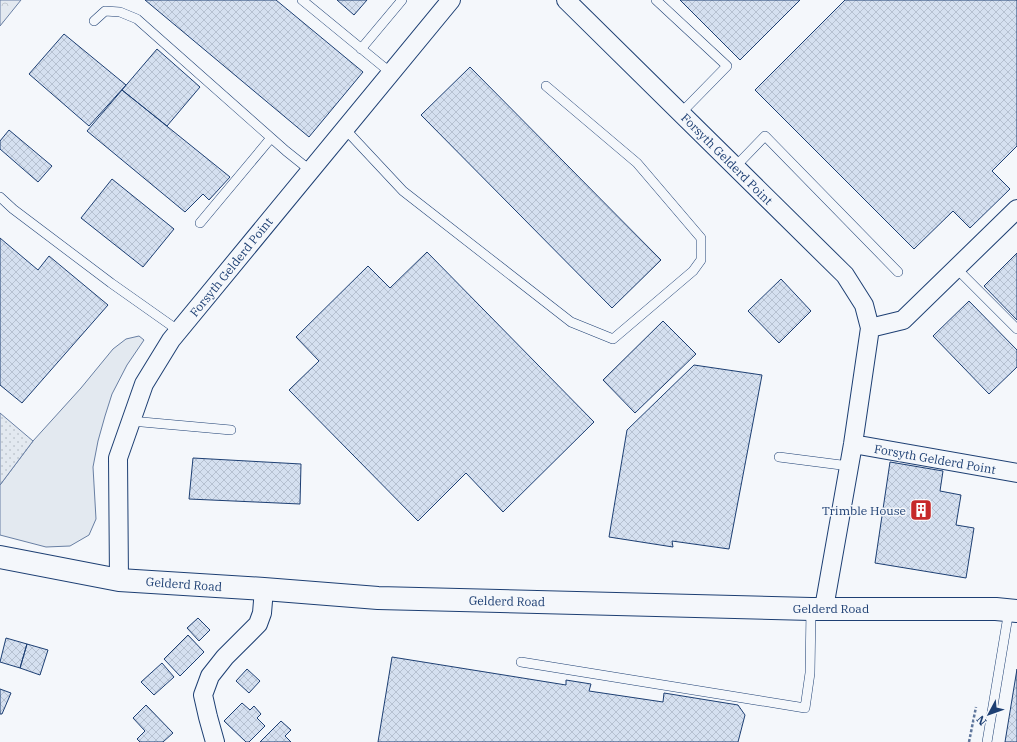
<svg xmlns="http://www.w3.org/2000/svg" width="1017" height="742" font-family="'IBM Plex Serif',serif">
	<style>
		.grass { fill: #e3e9f0; stroke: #687fa3 }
		.forest { fill: url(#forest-crowns); stroke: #687fa3 }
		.garden { fill: url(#garden-dots); stroke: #687fa3 }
		.building { fill: url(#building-cross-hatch); stroke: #1d3f73 }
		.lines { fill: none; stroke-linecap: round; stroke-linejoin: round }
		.service-casing { stroke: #1d3f73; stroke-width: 10 }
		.minor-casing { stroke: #1d3f73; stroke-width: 20 }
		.primary-casing { stroke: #1d3f73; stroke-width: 24 }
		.path { stroke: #5e769c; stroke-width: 2.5; stroke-dasharray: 3 2; stroke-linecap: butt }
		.service { stroke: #f4f7fb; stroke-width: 9 }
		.minor { stroke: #f4f7fb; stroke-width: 18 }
		.primary { stroke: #f4f7fb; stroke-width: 22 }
		.labels { text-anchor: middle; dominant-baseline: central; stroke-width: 3; stroke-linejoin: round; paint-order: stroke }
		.street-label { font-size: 12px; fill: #1d3f73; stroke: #f4f7fb }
		.poi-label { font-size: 12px; fill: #1d3f73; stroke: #f4f7fb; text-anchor: end }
	</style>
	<defs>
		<pattern id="forest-crowns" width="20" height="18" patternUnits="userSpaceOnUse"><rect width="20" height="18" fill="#e3e9f0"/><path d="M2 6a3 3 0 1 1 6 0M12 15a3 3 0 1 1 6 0" fill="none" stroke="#c2c9d1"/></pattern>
		<pattern id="garden-dots" width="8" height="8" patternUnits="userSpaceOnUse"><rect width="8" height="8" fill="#e3e9f0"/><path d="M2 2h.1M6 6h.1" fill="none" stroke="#c2c9d1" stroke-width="1.8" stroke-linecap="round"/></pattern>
		<pattern id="building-cross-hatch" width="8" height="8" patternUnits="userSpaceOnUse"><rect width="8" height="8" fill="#d5e0f0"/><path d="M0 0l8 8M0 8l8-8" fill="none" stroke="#b6c1d1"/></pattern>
	</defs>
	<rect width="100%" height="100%" fill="#f4f7fb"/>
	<path class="grass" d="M139,336L144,340L127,365L112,394L105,416L98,441L93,467L96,519L89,535L70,546L46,547L0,535V485L33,441L81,388L113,349L126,339Z"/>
	<path class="forest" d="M0,0H21L0,26Z"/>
	<path class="garden" d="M0,413L33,441L0,485Z"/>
	<path class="building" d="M145,0H276L363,72L309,137Z
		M337,0H367L354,15Z
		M680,0H800L740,60Z
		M845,0H1017V146L992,171L1010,189L970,228L953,211L914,249L755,90Z
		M64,34L126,85L89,126L29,74Z
		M157,49L200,87L167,126L122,90Z
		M470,67L661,260L612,308L421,115Z
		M122,90L230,177L209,200L203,194L185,212L87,131Z
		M9,130L52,166L38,182L0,149V141Z
		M112,179L174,229L143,267L81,218Z
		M0,238L38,270L49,256L108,305L22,403L0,385Z
		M427,252L594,422L503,512L466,473L418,521L289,390L319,361L296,337L368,266L390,288Z
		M1017,253V320L984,286Z
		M781,279L811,311L779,343L748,311Z
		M969,301L1017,350V367L989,394L933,336Z
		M663,321L696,354L635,413L603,380Z
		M694,365L762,375L729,549L672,541L673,547L609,537L627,430Z
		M193,458L301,464L300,504L189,499Z
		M890,462L943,471L940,491L961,495L956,525L974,528L966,578L875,563Z
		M198,618L210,630L199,641L187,628Z
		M188,635L204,652L180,676L164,659Z
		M6,638L27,644L20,668L0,662Z
		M27,644L48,650L40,675L20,668Z
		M392,657L566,685V680L591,684L589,691L663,702L664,693L738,705L745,715L738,742H378Z
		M162,663L174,677L154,695L141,682Z
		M247,669L260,681L249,693L236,681Z
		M1017,669V742H1005Z
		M0,689L11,693L2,714H0Z
		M242,703L250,710L254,706L261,714L257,718L265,726L249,742H246L224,721Z
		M146,705L173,733L163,742H140L137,739L145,731L133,718Z
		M281,721L291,730L285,736L291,742H260Z"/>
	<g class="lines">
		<g class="service-casing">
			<path id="service" d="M302,0L391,73
				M656,0L727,66L681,113
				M94,21L105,11L120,12L137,19L286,151L311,171
				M361,49L402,0
				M345,129L403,191L571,322L613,339L693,271L701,260V238L637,163L546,86
				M735,167L765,136L898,272
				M0,197L13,209L111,283L179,331
				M200,223L271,138
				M956,268L1017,329
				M131,421L231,430
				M779,457L849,466
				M521,662L805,708L810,673L811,609
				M987,742L1009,610"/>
		</g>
		<g class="minor-casing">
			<path id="minor" d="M566,0L845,275L864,305L870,328L853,444L824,608
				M870,328L903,320L1017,209
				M853,444L1017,473
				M119,580L118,458L144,384L171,340L451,0
				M215,742L208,717L203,695L210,676L225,657L258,624L262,613L264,589"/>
		</g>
		<g class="primary-casing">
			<path id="primary" d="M0,557L119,580L264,589L378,598L811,609H996L1017,611"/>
		</g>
		<path class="path" d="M969,742L976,707"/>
		<use href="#service" class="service"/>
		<use href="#minor" class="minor"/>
		<use href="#primary" class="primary"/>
	</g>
	<defs>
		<g id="building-square" transform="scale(1.15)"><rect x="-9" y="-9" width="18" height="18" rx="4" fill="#c62828" stroke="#f4f7fb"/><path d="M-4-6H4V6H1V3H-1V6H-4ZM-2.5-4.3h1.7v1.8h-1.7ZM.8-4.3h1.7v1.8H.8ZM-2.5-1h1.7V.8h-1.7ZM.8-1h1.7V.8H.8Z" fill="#fff"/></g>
	</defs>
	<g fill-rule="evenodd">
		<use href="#building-square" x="921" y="510"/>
	</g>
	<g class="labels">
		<g class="street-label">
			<text transform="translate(727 159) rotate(45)">Forsyth Gelderd Point</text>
			<text transform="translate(231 267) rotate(-51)">Forsyth Gelderd Point</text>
			<text transform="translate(935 459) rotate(10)">Forsyth Gelderd Point</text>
			<text transform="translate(184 584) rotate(4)">Gelderd Road</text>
			<text transform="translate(507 601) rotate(1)">Gelderd Road</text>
			<text x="831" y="608">Gelderd Road</text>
		</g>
		<g class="poi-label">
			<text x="906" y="510">Trimble House</text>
		</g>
	</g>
	<g transform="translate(989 714) rotate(229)" stroke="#f4f7fb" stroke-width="3" paint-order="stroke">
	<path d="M0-3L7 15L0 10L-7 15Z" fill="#1d3f73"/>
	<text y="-6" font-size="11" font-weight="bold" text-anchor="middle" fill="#1d3f73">N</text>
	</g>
</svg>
